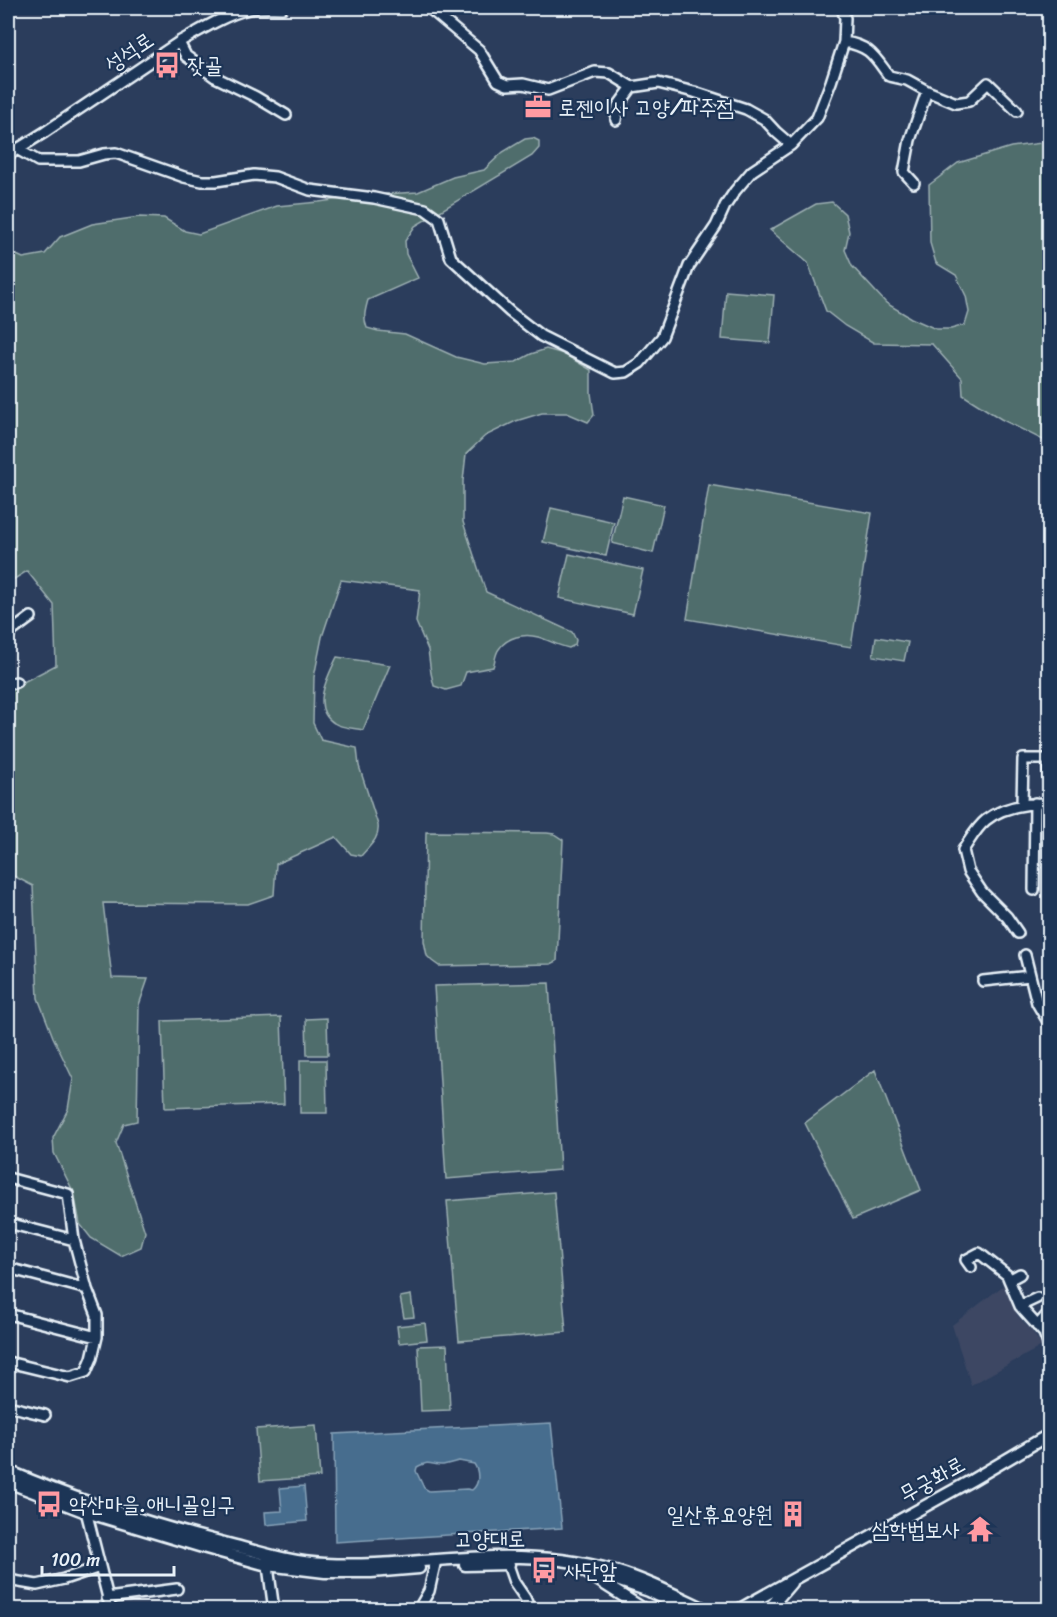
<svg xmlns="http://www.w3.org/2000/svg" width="1057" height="1617" font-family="Sriracha,'Poor Story',sans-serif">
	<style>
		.built { fill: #3c4763 }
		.green { fill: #506d6c; stroke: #9cafb2; stroke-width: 1.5 }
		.water { fill: #466d8e; stroke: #87a2b8; stroke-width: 1.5; fill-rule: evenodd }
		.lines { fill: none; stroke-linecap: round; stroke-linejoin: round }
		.stream { stroke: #87a2b8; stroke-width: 3 }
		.minor-casing { stroke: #e8f1f8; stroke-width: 14 }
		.major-casing { stroke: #e8f1f8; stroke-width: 15 }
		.minor { stroke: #1d3557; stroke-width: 9 }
		.major { stroke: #1d3557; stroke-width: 10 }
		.labels { text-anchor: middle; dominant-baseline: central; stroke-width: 4.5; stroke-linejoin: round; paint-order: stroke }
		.street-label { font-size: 22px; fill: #e8f1f8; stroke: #1d3557 }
		.poi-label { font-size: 22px; fill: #e8f1f8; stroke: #1d3557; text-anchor: start }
	</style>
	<rect width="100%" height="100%" fill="#2b3d5c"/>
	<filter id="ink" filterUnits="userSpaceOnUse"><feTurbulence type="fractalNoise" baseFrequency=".0167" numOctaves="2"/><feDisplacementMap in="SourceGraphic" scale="12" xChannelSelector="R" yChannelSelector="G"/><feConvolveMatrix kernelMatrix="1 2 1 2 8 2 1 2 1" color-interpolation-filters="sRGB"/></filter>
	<g filter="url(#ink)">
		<path class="built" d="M1004,1285L1017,1315L1034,1334L1042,1346L971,1385L952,1325Z"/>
		<path class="green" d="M533,138L539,141V148L532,156L415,226L405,241L406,254L418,278L368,300C365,311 363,317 367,328L378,331L405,334L456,357L485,364L516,362L531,354L546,349L564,354L591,370V393L594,415L588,422L567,413H542L516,421L485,436L466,454L463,481V522L486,592L572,632L576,640L575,645L569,648C558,646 549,640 538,637C524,633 507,637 499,649C495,654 495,662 493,667L466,672L461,686L446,690L434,686L431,673L428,650L416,622L420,590L341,580L322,637L314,677L313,723L321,740L357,748L359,766L378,825C380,839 369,846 361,856L351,854L336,837L276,864L274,895L248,904L103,903L112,978L148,979L139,1005L137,1121L124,1124L116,1143L145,1232L141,1247L121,1256L91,1238L80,1224L74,1193L54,1153L53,1138L68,1109L73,1079L53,1037L38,998L33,886L8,873V690L56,665L54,605L27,571L8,583V251L23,258L45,254L60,237L92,224L139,217L164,218L185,231L199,234L277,206L319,202L369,195L418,192L453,177L484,170L503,152L525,139Z
			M1049,142L1050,442H1047L1001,419L963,395L962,378L932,344L874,343L845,326L826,311L808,263L770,230L816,204L832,202L845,214L849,232L845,250L852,266L886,303L911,318L936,329H951L965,325L969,312L966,296L956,275L936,263L930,243L929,185L958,163L1011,147Z
			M726,291L774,295L770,343L722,339Z
			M709,485L872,513L851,647L687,619Z
			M623,496L664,505L653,553L612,543Z
			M551,508L614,522L606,556L543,542Z
			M569,554L643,570L633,614L559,598Z
			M876,637L908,642L904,661L873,656Z
			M337,657L390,665L363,730C354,728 341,728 334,723C310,708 328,676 337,657Z
			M426,832L547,833L554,834L563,840L557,961L551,964L439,966L432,961L427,956L424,941Z
			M549,983L560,1170L446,1179L434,986Z
			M281,1017L284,1104L165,1108L162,1021Z
			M327,1018L328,1055H307L306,1019Z
			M300,1060H326L327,1113H300Z
			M875,1070L921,1190L853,1219L805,1123Z
			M554,1192L566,1332L459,1341L447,1201Z
			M411,1295L414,1317L404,1318L400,1297Z
			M425,1323L427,1340L399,1343L397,1326Z
			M447,1345L450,1410L421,1411L418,1346Z
			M316,1425L320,1477L260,1481L256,1429Z"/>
		<path class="water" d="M551,1423L562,1528L335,1542L334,1434ZM459,1461L474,1464C479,1471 480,1484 472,1490L467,1489L429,1491L424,1488L416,1471L417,1467C431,1459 431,1466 443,1465C448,1464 454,1462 459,1461Z
			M304,1486L307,1521L266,1525L265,1512L282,1511L280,1488Z"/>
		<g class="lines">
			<path class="stream" d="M424,1610L433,1594"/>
			<g class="minor-casing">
				<path id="minor" d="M429,8L479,50L498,81L507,85L523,84L548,90L595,72L609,73L632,87L658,83L694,92L746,109L764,119L776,132L791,145
					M179,42L186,56L215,77L256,97L286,115
					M844,42C870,46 874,56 889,76L907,80L927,91L956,103L969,101L988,83L1017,111
					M616,120L618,106L632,87
					M17,149L38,161H79L104,154L116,153L184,177L202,181H216L254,175L275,177L310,190L374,198L425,209L439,219L451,258L510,312L541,336L615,373L626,372L640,363L662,337L689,266L716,226L725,206L735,191L752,171L791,145L817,118L831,82L844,42L845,18L842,8
					M8,155L45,132L179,42C201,30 224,15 249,9C259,7 271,8 282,8
					M914,183L904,172L910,140L927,91
					M8,634L31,617
					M8,685L16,682
					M1022,804L1023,759H1048L1049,803
					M1034,890L1035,803
					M1018,933L1007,917L982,892L968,871L963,850C970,840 976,828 986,820C1004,806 1028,803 1050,803
					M1025,955L1037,1003L1050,1025
					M983,981L1030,976
					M8,1178L68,1194L74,1240L87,1289L97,1315V1337L92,1358L86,1372L70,1377L8,1362
					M8,1223L74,1240
					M971,1267L966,1260L979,1253L1007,1275L1020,1306L1025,1312L1044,1333L1050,1349
					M8,1268L87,1289
					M1009,1280L1020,1274
					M1020,1306L1037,1298
					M8,1314L97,1337
					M1037,1326L1047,1315
					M8,1406L45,1415
					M85,1507L111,1610
					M267,1559L274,1610
					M506,1559L514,1582L525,1598L530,1610
					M8,1580L37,1585L64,1579L100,1567
					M107,1598L177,1589
					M418,1610L429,1591L436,1560"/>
			</g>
			<g class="major-casing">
				<path id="major" d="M8,1471C81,1502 158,1527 236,1546C265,1554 295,1563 325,1564C381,1567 437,1558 493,1557C533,1556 576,1560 615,1571C646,1580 677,1596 707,1610
					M8,1482L86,1512L199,1546L267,1565L325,1572H371L419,1568
					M465,1565L509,1564
					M584,1571L645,1610
					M599,1574L649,1591L687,1610
					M738,1610L972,1480L1050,1434
					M768,1610L791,1583"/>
			</g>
			<use href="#minor" class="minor"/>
			<use href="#major" class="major"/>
		</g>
	</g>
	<defs>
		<g id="bus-bare" transform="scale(2.07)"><path d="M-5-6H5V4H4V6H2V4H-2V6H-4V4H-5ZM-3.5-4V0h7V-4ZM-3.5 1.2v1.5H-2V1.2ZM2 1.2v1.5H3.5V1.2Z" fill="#ff9aa2" stroke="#1d3557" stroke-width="2.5" paint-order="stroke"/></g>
		<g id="office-bare" transform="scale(2.07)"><path d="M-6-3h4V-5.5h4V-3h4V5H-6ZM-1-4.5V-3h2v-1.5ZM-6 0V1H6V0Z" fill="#ff9aa2" stroke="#1d3557" stroke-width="2.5" paint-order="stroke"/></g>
		<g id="building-bare" transform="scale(2.07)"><path d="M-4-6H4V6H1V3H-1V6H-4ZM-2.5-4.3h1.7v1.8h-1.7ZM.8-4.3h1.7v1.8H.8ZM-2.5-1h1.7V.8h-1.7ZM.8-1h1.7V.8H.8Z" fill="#ff9aa2" stroke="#1d3557" stroke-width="2.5" paint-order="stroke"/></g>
		<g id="temple-bare" transform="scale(2.07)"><path d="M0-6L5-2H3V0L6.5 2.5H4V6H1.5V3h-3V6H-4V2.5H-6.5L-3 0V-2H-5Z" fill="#ff9aa2" stroke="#1d3557" stroke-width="2.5" paint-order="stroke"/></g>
	</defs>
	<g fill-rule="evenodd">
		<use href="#bus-bare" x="167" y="65"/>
		<use href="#office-bare" x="538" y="107"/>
		<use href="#bus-bare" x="49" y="1504"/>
		<use href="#building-bare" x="793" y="1514"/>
		<use href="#temple-bare" x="980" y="1529"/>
		<use href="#bus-bare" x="544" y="1570"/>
	</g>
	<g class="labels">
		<g class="street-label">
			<text transform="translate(129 52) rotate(-34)">성석로</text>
			<text transform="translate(932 1479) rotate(-29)">무궁화로</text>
			<text transform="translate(490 1539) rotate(-1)">고양대로</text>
		</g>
		<g class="poi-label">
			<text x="187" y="65">잣골</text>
			<text x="558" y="107">로젠이사 고양/파주점</text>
			<text x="69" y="1504">약산마을.애니골입구</text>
			<text x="773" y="1514" text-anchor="end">일산휴요양원</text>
			<text x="960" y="1529" text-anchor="end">삼학법보사</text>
			<text x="564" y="1570">사단앞</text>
		</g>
	</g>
	<rect width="1057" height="1617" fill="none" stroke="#1d3557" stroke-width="30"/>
	<rect x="15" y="15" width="1027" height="1587" fill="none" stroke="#e8f1f8" stroke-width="2" filter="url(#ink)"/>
	<path d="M42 1566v9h132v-9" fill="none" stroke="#e8f1f8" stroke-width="3"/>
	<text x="51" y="1566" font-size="18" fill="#e8f1f8" stroke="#1d3557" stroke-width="4.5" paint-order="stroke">100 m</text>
</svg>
